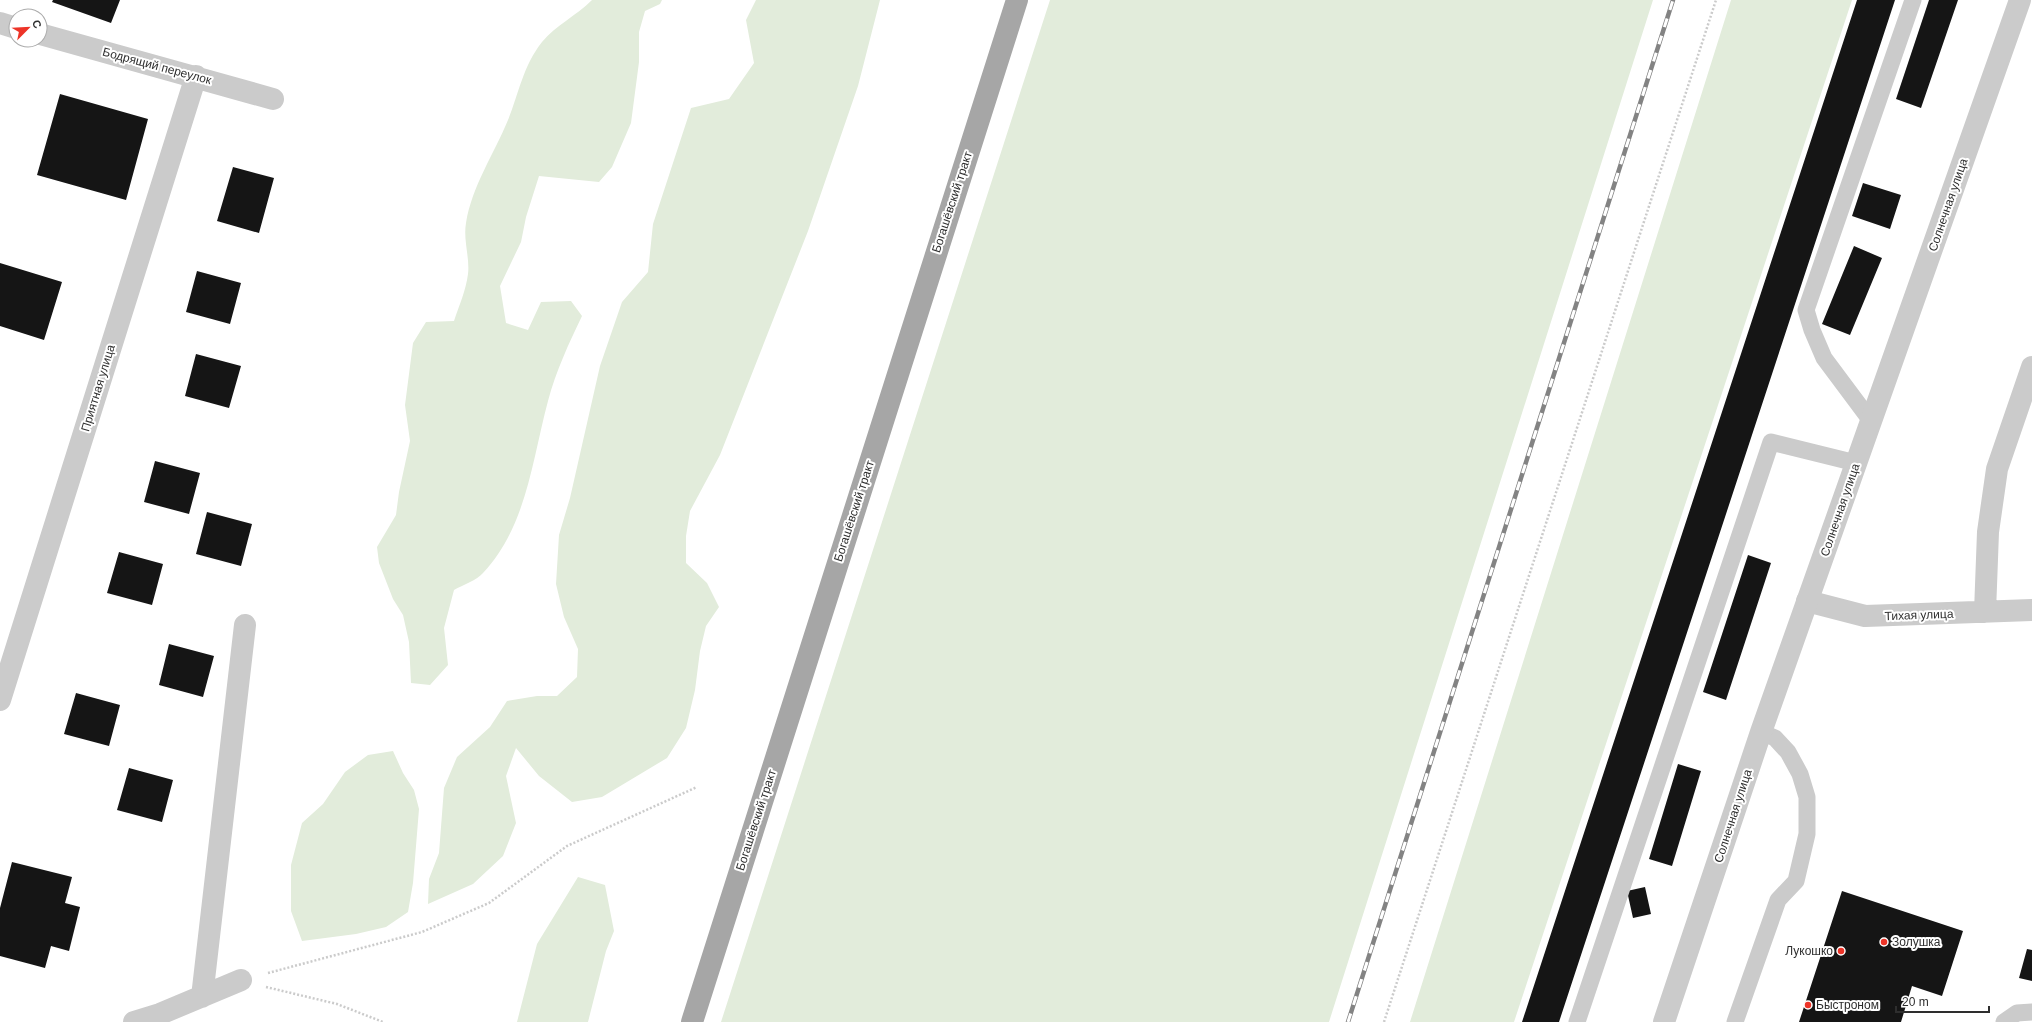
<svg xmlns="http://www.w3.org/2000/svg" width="2032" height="1022" font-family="Arial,sans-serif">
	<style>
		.green { fill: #e2ecdb }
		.building { fill: #151515 }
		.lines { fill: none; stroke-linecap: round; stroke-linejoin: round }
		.path { stroke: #cbcbcb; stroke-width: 2.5; stroke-dasharray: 2 2; stroke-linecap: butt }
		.service { stroke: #cbcbcb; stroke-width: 17 }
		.minor { stroke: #cbcbcb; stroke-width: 22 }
		.tertiary { stroke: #cbcbcb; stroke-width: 22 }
		.primary { stroke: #a6a6a6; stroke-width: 22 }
		.rail-casing { stroke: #838383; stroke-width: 4.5 }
		.rail { stroke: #fff; stroke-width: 3; stroke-dasharray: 9; stroke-linecap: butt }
		.poi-dot { fill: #ed3428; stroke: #fff; stroke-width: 1.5 }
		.labels { text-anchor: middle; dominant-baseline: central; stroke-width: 4; stroke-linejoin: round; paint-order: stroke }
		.street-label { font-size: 12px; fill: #2e2e2e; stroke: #fff }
		.poi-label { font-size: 12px; fill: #2e2e2e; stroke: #fff; text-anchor: start }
	</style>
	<rect width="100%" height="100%" fill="#fff"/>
	<path class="green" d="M592,0H662L660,4L645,11L639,32V62L631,123L612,167L599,182L539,176L526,217L521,242L500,286L506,323L528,330L541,302L571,301L582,316C569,343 556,371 548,401C532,460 527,526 483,573C477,580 463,585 454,590L444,628L448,665L430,685L411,683L409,642L403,615L393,599L379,563L377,547L396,515L399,492L410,441L405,405L413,343L426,322L454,321C459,306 466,290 468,274C470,258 463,240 466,223C472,186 494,154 508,120C519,93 523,66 542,42C556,25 576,16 592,0Z
		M756,0H880L858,86L808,231L720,455L690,511L686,536V563L707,583L719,607L706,626L700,651L695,690L686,728L667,758L602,797L572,802L539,776L516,748L506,776L516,823L503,856L473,884L428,904L429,879L439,853L444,788L457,757L490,727L507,701L537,696H557L577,677L578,649L564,617L556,584L559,535L570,498L600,366L622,302L648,272L653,224L691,108L729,99L754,63L746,20Z
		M1050,0H1653L1329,1022H721Z
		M1731,0H1852L1514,1022H1410Z
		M393,751L403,773L414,790L419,809L413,883L408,912L386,927L356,934L302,941L291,911V865L302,823L323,804L345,772L368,755Z
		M578,877L605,885L614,931L606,951L588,1022H517L537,944Z"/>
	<path class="building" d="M53,0H120L111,23L52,2Z
		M1857,0H1895L1559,1022H1522Z
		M1929,0H1958L1921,108L1896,99Z
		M60,94L148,119L126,200L37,175Z
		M233,167L274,178L259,233L217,221Z
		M1863,183L1901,195L1890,229L1852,216Z
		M1854,246L1882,258L1850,335L1822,324Z
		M0,263L62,282L44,340L0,326Z
		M197,271L241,283L230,324L186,312Z
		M196,354L241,366L229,408L185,396Z
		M155,461L200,473L189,514L144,502Z
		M207,512L252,524L241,566L196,554Z
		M119,552L163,564L152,605L107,593Z
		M1748,555L1771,563L1726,700L1703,692Z
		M169,644L214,656L203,697L159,685Z
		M76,693L120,705L109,746L64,734Z
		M1678,764L1701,771L1672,866L1649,859Z
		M129,768L173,780L162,822L117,810Z
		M12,862L72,877L65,903L80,907L69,951L51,946L45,968L0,956V908Z
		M1645,887L1651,914L1633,918L1627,891Z
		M1842,891L1963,931L1942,996L1912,986L1901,1022H1799Z
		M2027,949L2032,950V981L2019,978Z"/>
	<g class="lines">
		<path class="path" d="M268,973L422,932L489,903L567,846L697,787
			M266,987L337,1004L383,1022
			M1384,1022L1716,0"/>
		<path class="service" d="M1871,421L1824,358L1812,330L1806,310L1913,0
			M1577,1022L1771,442L1856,463
			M1735,1022L1778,900L1796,881L1807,834V797L1800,774L1788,752L1775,738L1761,732
			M2004,1022L2017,1013L2032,1012"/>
		<path class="minor" d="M0,23L16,28
			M40,34L273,99
			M1807,601L1865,616L2032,610
			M1985,612L1988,532L1997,469L2032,367
			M0,700L196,76
			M202,997L245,625
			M134,1022L160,1014L241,980"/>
		<path class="tertiary" d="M1664,1022L1761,732L2020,0"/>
		<path class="primary" d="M692,1022L1017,0"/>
		<g class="rail-casing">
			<path id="rail" d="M1348,1022L1673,0"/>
		</g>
		<use href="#rail" class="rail"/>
	</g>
	<g class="poi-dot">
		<circle cx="1884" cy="942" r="4"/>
		<circle cx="1841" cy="951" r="4"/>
		<circle cx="1808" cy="1005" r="4"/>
	</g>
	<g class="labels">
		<g class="street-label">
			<text transform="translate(157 66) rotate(15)">Бодрящий переулок</text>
			<text transform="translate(952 202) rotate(-72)">Богашёвский тракт</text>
			<text transform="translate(1948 205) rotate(-71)">Солнечная улица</text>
			<text transform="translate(98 388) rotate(-73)">Приятная улица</text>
			<text transform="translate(1840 510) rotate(-71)">Солнечная улица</text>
			<text transform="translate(854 511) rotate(-72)">Богашёвский тракт</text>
			<text transform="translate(1919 615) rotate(-2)">Тихая улица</text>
			<text transform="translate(1733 816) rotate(-72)">Солнечная улица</text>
			<text transform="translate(756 820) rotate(-72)">Богашёвский тракт</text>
		</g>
		<g class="poi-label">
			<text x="1892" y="942">Золушка</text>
			<text x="1833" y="951" text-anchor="end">Лукошко</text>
			<text x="1816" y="1005">Быстроном</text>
		</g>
	</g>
	<g transform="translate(28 28) rotate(66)"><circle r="19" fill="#ffffff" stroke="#ababab"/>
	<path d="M0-3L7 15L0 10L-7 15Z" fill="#ed3428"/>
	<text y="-6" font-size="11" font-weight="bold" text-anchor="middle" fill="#2e2e2e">С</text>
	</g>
	<path d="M1896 1006v6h93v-6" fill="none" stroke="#2e2e2e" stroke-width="2"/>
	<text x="1902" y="1006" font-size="12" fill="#2e2e2e" stroke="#ffffff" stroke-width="3" paint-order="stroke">20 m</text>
</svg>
